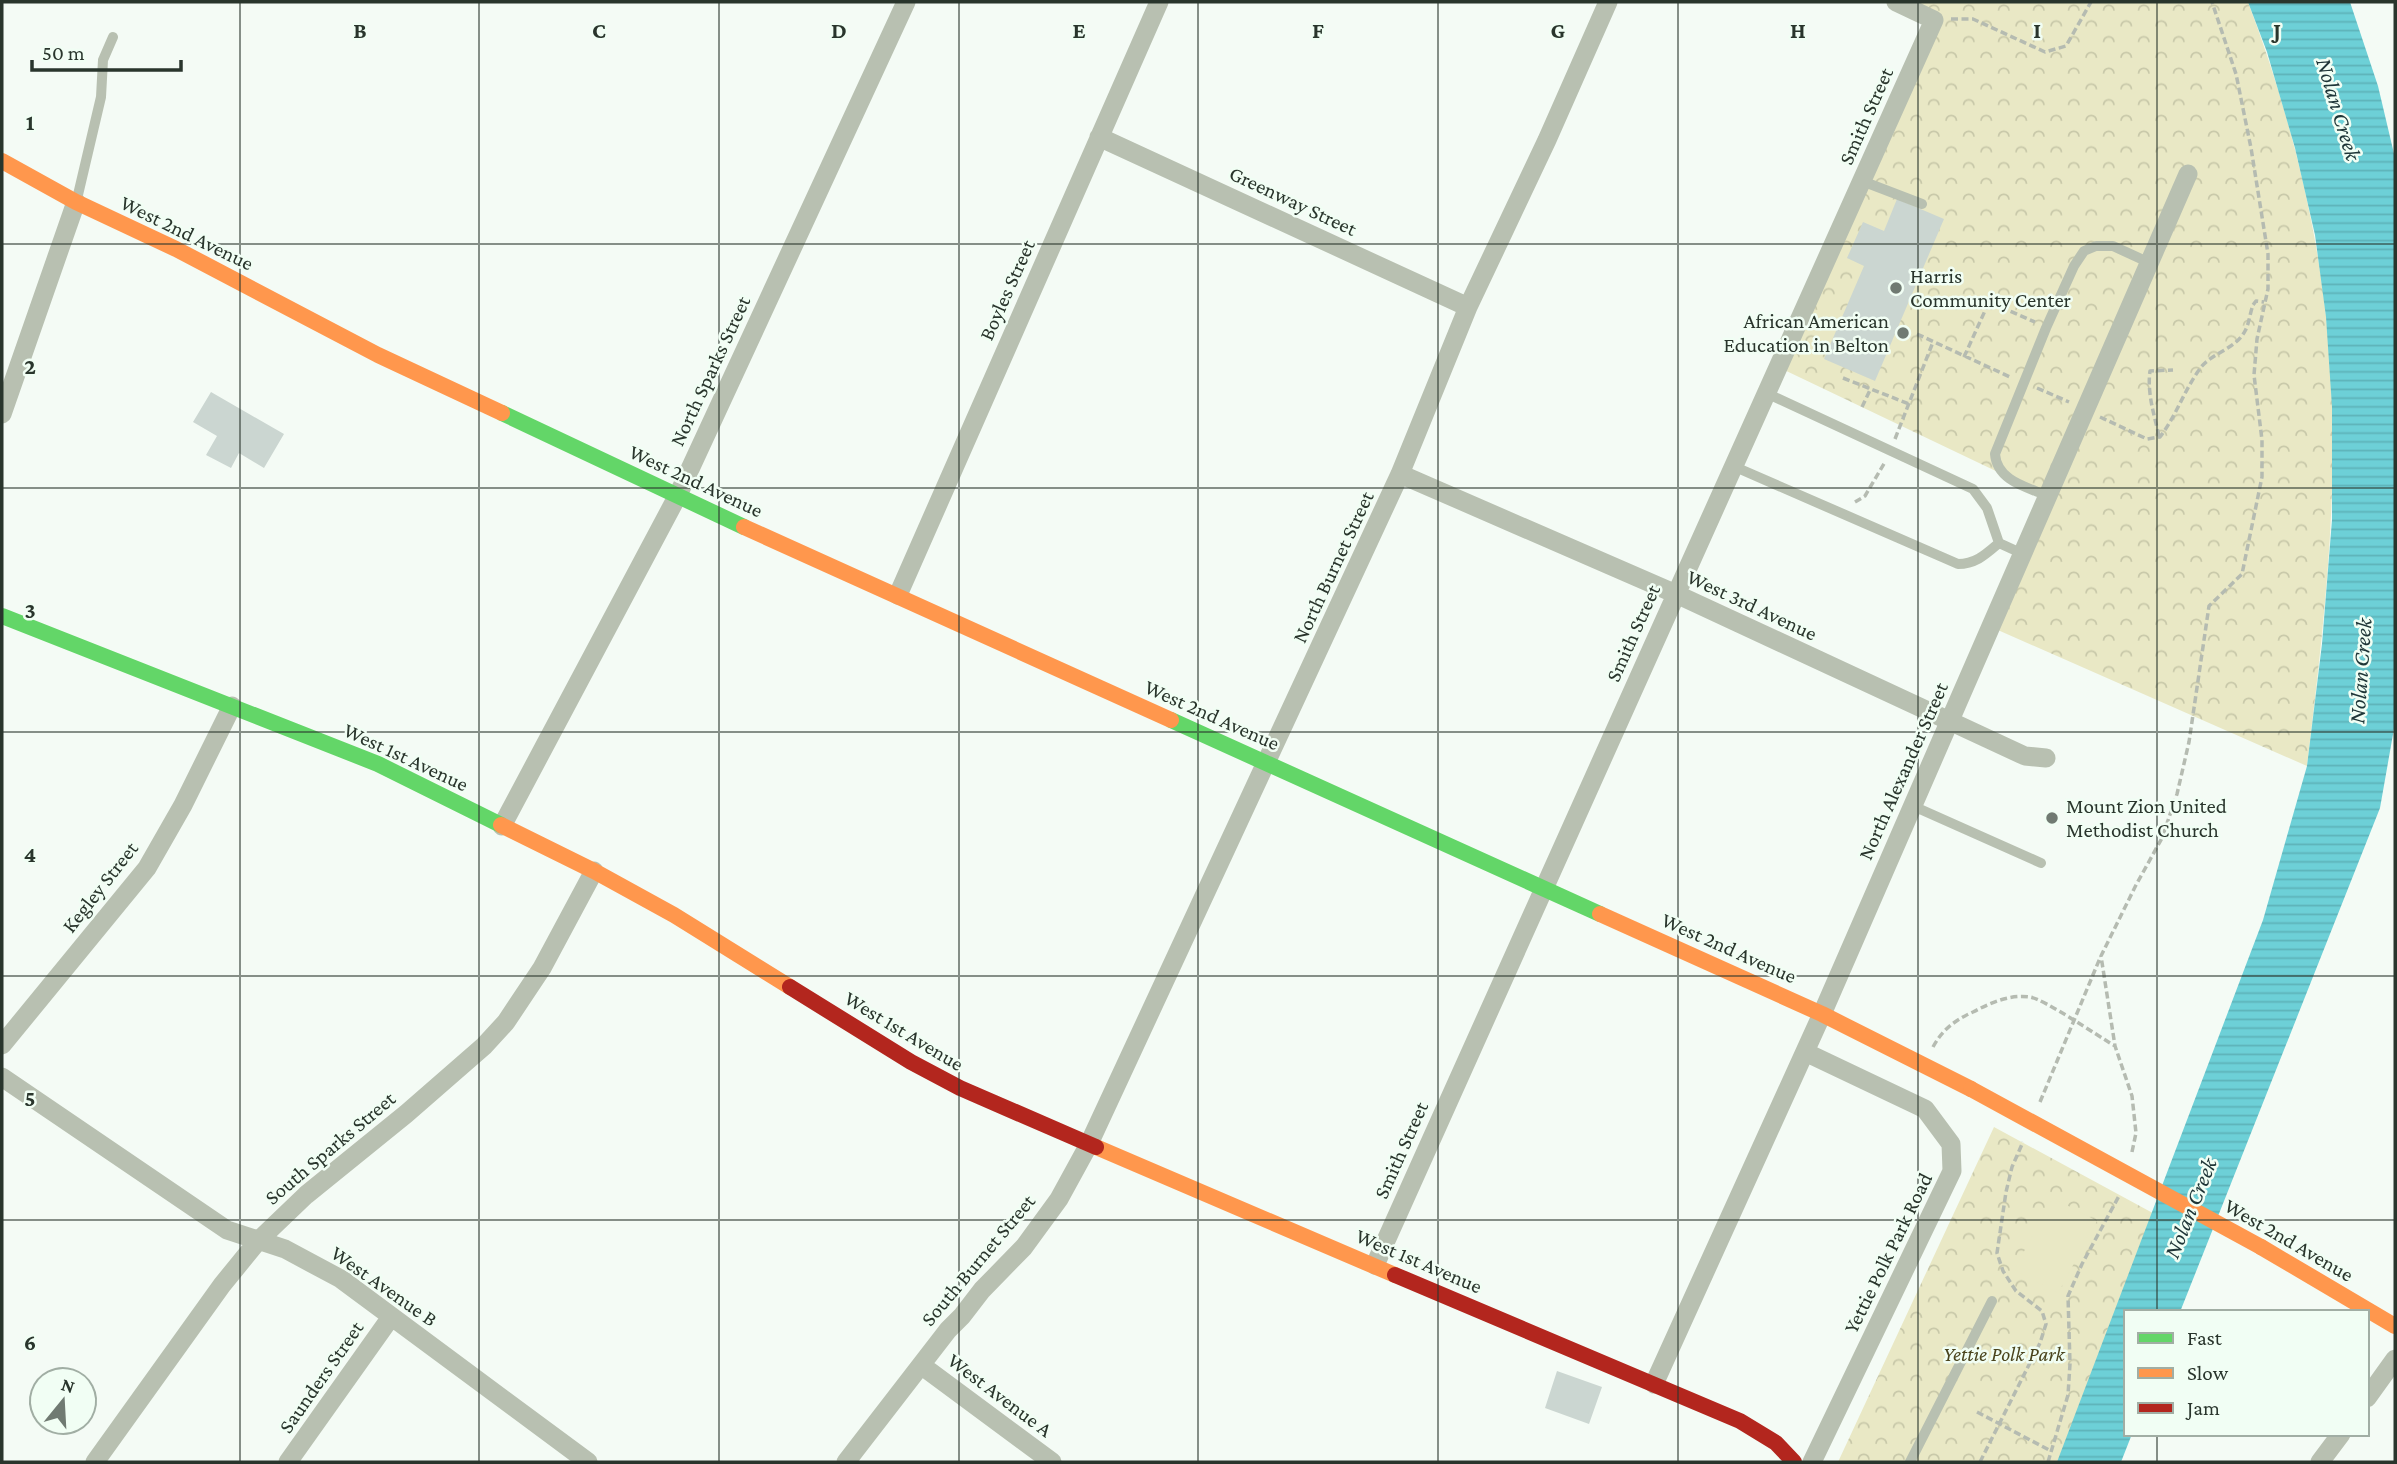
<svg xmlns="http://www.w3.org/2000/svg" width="2397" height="1464" font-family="'Crimson Pro',serif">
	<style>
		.park { fill: url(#park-crowns) }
		.garden { fill: #e9e8c5 }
		.water { fill: url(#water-rules) }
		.building { fill: #cbd6d1 }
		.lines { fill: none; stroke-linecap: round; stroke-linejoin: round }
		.path { stroke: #b5bbb1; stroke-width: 3.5; stroke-dasharray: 7 3.5; stroke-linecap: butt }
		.lane { stroke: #b8c0b1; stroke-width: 10 }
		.street { stroke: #b8c0b1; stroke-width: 19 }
		.fast { stroke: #63d668; stroke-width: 16 }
		.slow { stroke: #ff974d; stroke-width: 16 }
		.jam { stroke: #b3261e; stroke-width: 16 }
		.slow-bridge { stroke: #ff974d; stroke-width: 16 }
		.grid { fill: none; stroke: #29352c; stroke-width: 2; stroke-opacity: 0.55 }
		.poi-dot { fill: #707a72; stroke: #f1fef4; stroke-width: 2.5 }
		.labels { text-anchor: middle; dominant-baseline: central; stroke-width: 5; stroke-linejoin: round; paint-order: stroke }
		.street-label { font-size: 21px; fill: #29352c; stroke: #f1fef4 }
		.poi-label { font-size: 21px; fill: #29352c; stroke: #f1fef4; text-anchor: start }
		.park-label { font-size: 21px; font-style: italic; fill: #4a441d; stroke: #f1fef4 }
		.water-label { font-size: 23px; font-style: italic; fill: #1e3537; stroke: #f1fef4 }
		.grid-label { font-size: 23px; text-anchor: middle; font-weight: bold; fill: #29352c; stroke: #f1fef4; stroke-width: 5; stroke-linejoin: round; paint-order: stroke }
	</style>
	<defs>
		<pattern id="park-crowns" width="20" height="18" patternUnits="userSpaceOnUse" patternTransform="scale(1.75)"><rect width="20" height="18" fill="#e9e8c5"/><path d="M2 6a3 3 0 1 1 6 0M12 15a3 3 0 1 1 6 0" fill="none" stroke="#c8c8a9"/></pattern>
		<pattern id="water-rules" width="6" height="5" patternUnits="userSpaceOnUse" patternTransform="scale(1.75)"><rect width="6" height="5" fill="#6dd0d7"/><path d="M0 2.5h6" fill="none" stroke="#5eb3b9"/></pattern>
	</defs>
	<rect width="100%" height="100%" fill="#f4fbf5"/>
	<path class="park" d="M1903,2H2248C2286,103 2314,208 2326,316C2343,466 2325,617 2307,766L1991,627L2048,496L1778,367L1934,20Z
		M1994,1127L2173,1224L2126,1312L2072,1462H1838Z"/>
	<path class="garden" d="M2053,1198L2097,1221L2058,1293L2014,1270Z"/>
	<path class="water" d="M2248,2H2350L2378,86L2395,158V723L2380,808L2180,1312H2126V1434H2132L2121,1462H2057L2263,920L2307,766L2322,644L2332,520V407L2326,317L2315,235L2295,148L2267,52Z"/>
	<path class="building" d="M1897,199L1944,219L1875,381L1824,359L1864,266L1847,258L1863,222L1884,231Z
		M211,392L284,434L264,468L239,453L231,468L206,455L217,436L193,422Z
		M1557,1371L1602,1387L1589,1424L1545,1408Z"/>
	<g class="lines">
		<path class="path" d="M1951,19H1973L2045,52L2066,46L2091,2
			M1917,334L2010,377
			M1964,357L1989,302L2035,322
			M1843,378L1909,404
			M2037,388L2069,402
			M1862,407L1870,390
			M2100,417L2147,439L2160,437C2176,416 2184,391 2199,370C2210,353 2235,350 2245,331C2249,324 2250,313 2253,305L2256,301L2264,302
			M2159,436C2154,414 2147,393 2150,371L2173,370
			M1895,439L1933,342
			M1855,502L1865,496L1885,462
			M1933,1047C1942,1030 1955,1020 1973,1012C1990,1003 2010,994 2030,997C2044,999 2098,1036 2115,1046
			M2040,1102L2100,958
			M2132,1152L2136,1133L2132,1096L2115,1046L2101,956L2136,885L2162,838L2177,794L2189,742L2209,606L2242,574L2262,477V440L2254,375L2257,339L2268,289V254L2251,148L2236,74L2212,2
			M1977,1412L2051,1451
			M1980,1462L2040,1343L2046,1324L2042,1311L2016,1291L2003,1271L1997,1253L2006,1192L2012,1167L2023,1142
			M2048,1462L2068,1395L2070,1364L2068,1296L2082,1264L2119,1196"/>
		<path class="lane" d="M1862,181L1922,204
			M77,199L101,97L103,60L113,37
			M1733,466L1958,564C1976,564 1986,554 1999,543L1987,508L1973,489L1766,393
			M2048,496C2027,487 1997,481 1995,454L2046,328L2074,266L2084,251L2096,246H2113L2150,263
			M1999,543L2023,554
			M1913,806L2041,863
			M1910,1462L1992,1301"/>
		<path class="street" d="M1099,137L1468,307
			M2,414L76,202
			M1400,474L1676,594L2025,756L2046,758
			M898,595L1159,2
			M502,826L678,495L906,2
			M2,1045L147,868L183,805L232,706
			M1805,1052L1925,1109L1951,1144L1952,1171L1812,1462
			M2,1077L227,1230L285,1249L341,1279L588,1462
			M1375,1265L1934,20L1896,2
			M921,1365L1052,1462
			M1654,1384L1822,1014L2188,174
			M2367,1398L2395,1359
			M95,1462L222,1285L257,1242L306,1195L406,1114L484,1046L506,1022L542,968L594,871
			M288,1462L391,1317
			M846,1462L948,1330L962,1316L982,1290L1024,1247L1059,1199L1088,1146L1400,474L1468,307L1547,140L1608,2
			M2320,1462L2341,1434"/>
		<path class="fast" d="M502,413L744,527
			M2,616L378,764L501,825
			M1171,720L1600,914"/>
		<path class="slow" d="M2,161L76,202L176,249L378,355L502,413
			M744,527L1171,720
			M501,825L594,871L674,915L790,987
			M1600,914L1822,1014L1971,1089
			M1096,1147L1395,1275
			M2261,1247L2395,1326"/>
		<path class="jam" d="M790,987L911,1062L960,1088L1096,1147
			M1395,1275L1740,1421L1776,1443L1794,1462"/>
		<path class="slow-bridge" d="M1971,1089L2261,1247"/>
	</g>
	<path class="grid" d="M240,2V1462M479,2V1462M719,2V1462M959,2V1462M1198,2V1462M1438,2V1462M1678,2V1462M1918,2V1462M2157,2V1312M2,244H2395M2,488H2395M2,732H2395M2,976H2395M2,1220H2395M2157,1434V1462"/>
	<g class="poi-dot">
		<circle cx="1896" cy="288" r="7"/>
		<circle cx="1903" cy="333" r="7"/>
		<circle cx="2052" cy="818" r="7"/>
	</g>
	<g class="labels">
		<g class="street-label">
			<text transform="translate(1866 116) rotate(-66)">Smith Street</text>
			<text transform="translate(1293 201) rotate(25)">Greenway Street</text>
			<text transform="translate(187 233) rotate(26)">West 2nd Avenue</text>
			<text transform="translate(1007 290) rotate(-66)">Boyles Street</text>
			<text transform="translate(710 371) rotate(-65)">North Sparks Street</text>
			<text transform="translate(696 481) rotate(25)">West 2nd Avenue</text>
			<text transform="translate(1333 567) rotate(-65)">North Burnet Street</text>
			<text transform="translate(1752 605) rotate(25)">West 3rd Avenue</text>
			<text transform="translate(1633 633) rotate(-66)">Smith Street</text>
			<text transform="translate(1212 715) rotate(24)">West 2nd Avenue</text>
			<text transform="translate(406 757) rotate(25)">West 1st Avenue</text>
			<text transform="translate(1903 771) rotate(-66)">North Alexander Street</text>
			<text transform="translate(100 887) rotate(-52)">Kegley Street</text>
			<text transform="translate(1729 948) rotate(24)">West 2nd Avenue</text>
			<text transform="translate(904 1031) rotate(31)">West 1st Avenue</text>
			<text transform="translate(330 1148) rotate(-40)">South Sparks Street</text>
			<text transform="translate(1401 1150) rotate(-66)">Smith Street</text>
			<text transform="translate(2289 1240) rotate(30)">West 2nd Avenue</text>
			<text transform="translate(1888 1253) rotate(-64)">Yettie Polk Park Road</text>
			<text transform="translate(978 1260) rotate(-50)">South Burnet Street</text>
			<text transform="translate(1419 1261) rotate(23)">West 1st Avenue</text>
			<text transform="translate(384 1286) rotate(35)">West Avenue B</text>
			<text transform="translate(321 1377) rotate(-55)">Saunders Street</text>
			<text transform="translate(1000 1395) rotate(37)">West Avenue A</text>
		</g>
		<g class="poi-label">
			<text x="1910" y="276">Harris<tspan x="1910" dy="24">Community Center</tspan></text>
			<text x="1889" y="321" text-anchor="end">African American<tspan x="1889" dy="24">Education in Belton</tspan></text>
			<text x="2066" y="806">Mount Zion United<tspan x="2066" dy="24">Methodist Church</tspan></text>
		</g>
		<g class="park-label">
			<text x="2004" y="1354">Yettie Polk Park</text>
		</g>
		<g class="water-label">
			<text transform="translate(2339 109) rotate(73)">Nolan Creek</text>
			<text transform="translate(2360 671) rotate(-86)">Nolan Creek</text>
			<text transform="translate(2190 1208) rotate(-68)">Nolan Creek</text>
		</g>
	</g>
	<g class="grid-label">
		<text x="360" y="38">B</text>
		<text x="599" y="38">C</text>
		<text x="839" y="38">D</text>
		<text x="1079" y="38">E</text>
		<text x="1318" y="38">F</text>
		<text x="1558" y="38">G</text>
		<text x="1798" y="38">H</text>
		<text x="2037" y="38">I</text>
		<text x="2277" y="38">J</text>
		<text x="30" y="130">1</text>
		<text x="30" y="374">2</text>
		<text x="30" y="618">3</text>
		<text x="30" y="862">4</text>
		<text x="30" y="1106">5</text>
		<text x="30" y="1350">6</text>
	</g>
	<rect width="2397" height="1464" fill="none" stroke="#29352c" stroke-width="7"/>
	<rect x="2124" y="1310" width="245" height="126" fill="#f1fef4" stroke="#a1aea4" stroke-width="2"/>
	<rect x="2138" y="1333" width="35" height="10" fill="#63d668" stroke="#a1aea4" stroke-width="2"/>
	<text x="2187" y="1345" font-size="21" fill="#29352c">Fast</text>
	<rect x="2138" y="1368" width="35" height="10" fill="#ff974d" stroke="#a1aea4" stroke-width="2"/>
	<text x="2187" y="1380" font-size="21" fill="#29352c">Slow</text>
	<rect x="2138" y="1403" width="35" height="10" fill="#b3261e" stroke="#a1aea4" stroke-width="2"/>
	<text x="2187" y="1415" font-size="21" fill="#29352c">Jam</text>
	<g transform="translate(63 1401) rotate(18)"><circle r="33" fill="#f1fef4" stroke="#a1aea4" stroke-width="2"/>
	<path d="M0-5L12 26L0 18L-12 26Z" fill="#707a72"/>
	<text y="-10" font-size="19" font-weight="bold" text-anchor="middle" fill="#29352c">N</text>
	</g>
	<path d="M32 60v10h149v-10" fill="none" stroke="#29352c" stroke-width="3.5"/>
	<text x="42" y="60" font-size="21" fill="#29352c" stroke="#f1fef4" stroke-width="5" paint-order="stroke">50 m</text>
</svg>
